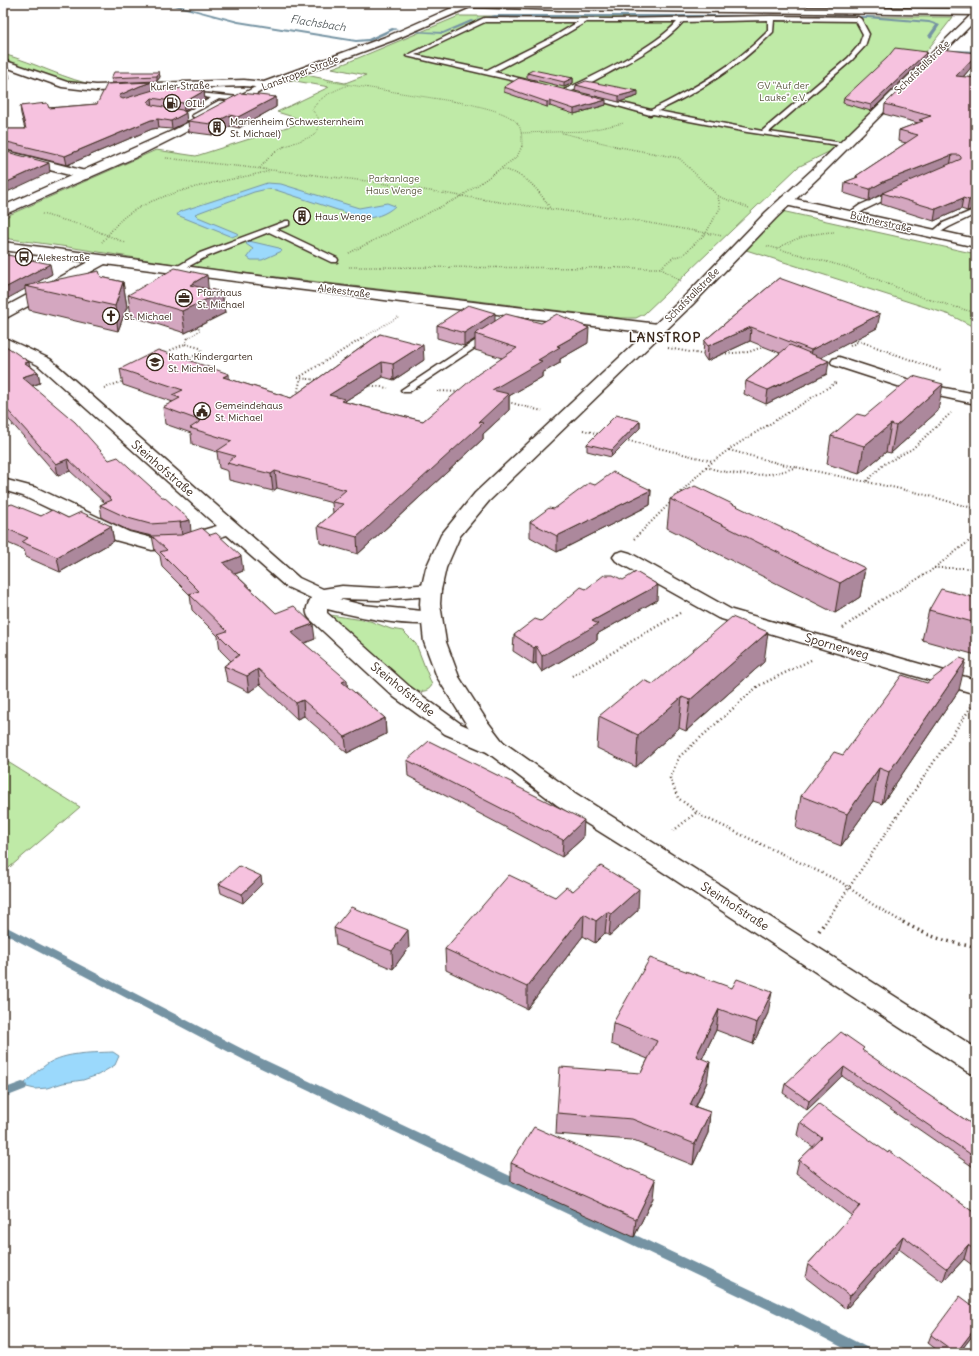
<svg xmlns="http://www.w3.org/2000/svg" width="979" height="1356" font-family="Delius,sans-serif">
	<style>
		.green { fill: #bfeaa7; stroke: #7d8a62 }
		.water { fill: #9bd9fc; stroke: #7593a3 }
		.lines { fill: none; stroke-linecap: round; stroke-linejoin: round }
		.stream { fill: #7593a3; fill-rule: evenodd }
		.service-casing { stroke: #3b2a1e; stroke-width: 3 }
		.minor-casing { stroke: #3b2a1e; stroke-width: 3 }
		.tertiary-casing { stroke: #3b2a1e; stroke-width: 3 }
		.secondary-casing { stroke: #3b2a1e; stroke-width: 3 }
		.path-far4 { stroke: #3b2a1e; stroke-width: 1; stroke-dasharray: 0.5 1.5; stroke-linecap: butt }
		.path-far3 { stroke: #3b2a1e; stroke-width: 1.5; stroke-dasharray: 0.5 2; stroke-linecap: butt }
		.path-far2 { stroke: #3b2a1e; stroke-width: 2; stroke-dasharray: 1 2.5; stroke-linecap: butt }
		.path-far1 { stroke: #3b2a1e; stroke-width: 2.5; stroke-dasharray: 1 3; stroke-linecap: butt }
		.path { stroke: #3b2a1e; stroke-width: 3.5; stroke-dasharray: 1.5 4; stroke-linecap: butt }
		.service { fill: #fff; fill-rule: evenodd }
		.minor { fill: #fff; fill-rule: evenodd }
		.tertiary { fill: #fff; fill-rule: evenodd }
		.secondary { fill: #fff; fill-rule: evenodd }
		.wall { fill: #d4a7c0; stroke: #3b2a1e }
		.shaded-wall { fill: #ac889c; stroke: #3b2a1e }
		.building { fill: #f6c2df; stroke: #3b2a1e }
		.labels { text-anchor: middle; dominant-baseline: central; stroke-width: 3; stroke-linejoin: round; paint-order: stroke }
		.far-street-label { font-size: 10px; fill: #3b2a1e; stroke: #fff }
		.far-park-label { font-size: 10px; fill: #5c5a40; stroke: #fff }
		.far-poi-label { font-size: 10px; fill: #3b2a1e; stroke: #fff; text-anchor: start }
		.far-water-label { font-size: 11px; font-style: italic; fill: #585f61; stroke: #fff }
		.street-label { font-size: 12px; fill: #3b2a1e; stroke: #fff }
		.far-district-label { font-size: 13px; font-weight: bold; letter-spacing: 1px; fill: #3b2a1e; stroke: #fff }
	</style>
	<rect width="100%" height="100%" fill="#fff"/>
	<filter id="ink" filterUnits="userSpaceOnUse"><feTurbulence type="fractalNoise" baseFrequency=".025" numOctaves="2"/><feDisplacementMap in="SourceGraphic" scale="8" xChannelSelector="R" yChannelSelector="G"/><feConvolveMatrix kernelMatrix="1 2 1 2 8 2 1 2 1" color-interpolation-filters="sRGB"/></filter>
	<g filter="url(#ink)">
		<path class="green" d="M753,3H976V6Z
			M459,16L953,17L890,98L843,145L798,167L644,314L636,318H620L185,266L68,247L3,238V219L11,214L156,150L196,156L306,121L277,112L329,87L290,80L306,75L345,83L366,75L332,68L346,63Z
			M3,54C36,63 66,80 99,86L66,85L3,63Z
			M777,210L976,254V328L950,315L743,249Z
			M330,615L370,621L391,629L403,631L416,644L432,685C428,693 419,692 412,690L329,618Z
			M3,759L80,807L3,873Z"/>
		<path class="water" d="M267,183L281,184L359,208L387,203L395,206C387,214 373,219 362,218L276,190L267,189L254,192L195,214L198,217L239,234L232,237L177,215L179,212Z
			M249,241L279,248L282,251L262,260H251L247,257L253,249L246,244Z
			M113,1052L119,1056L115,1065L98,1075L83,1080L63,1083L47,1088L35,1089L22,1086C29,1080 35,1072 43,1067C61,1052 90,1053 113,1052Z"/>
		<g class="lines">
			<path class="stream" d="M164,3H170L238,21L356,40L368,39L392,28L399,29L394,30L370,41L356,42L238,23Z
				M495,15H761L763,16L761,17H495L478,20L476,19Z
				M790,15L867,16L929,21L940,25L931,38L928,36L936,25L929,23L867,18L789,17Z
				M471,20L474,21L443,34L412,32L414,31L443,32Z
				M955,50L976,51V53L956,52Z
				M3,925L254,1055L790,1308L870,1349L872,1353H853L782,1316L246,1061L3,933Z
				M22,1082L26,1083L27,1086L26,1089L3,1098V1089Z"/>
			<g class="service-casing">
				<path id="service" d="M771,16L858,17L861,19L869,34L865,46L852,60L769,132L843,143L845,144V146L747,132L653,114L650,115L586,97L589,95L651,110C694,89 735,65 768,31V20L683,22C662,46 630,61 603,76C591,82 579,89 566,93L563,91L564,90C596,75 654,48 677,22H586L557,39L494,72L535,82L536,83L533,85L406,56L484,18L616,19ZM774,20L856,21L863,34L859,45L848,58L762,131L658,111C700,91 740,66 773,32ZM485,22H578L553,37L487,70L415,55Z
					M189,92L239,97L242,99L239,101L219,99L190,115L192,118L199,120L200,121L197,123L187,120L183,114L211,98L187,95L186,94Z
					M894,190H900L901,192L866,209L853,217H847L846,215L860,205Z
					M976,209V214L949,227L934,236L930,234L943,223Z
					M286,221H289V225L276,229L337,258L338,260L337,262H331L269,232L206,257L180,271H174L173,269L200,253Z
					M490,331L495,334L493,336L409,392H403L401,390Z"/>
			</g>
			<g class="minor-casing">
				<path id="minor" d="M3,150L89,172L91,175L89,178L85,179L3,158Z
					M786,197L976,239V247L781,204L780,201L781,198Z
					M3,242L296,281L658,324L663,326L666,329L663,332L658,334L296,289L105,264L8,317L3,319V308L88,262L3,250Z
					M3,337L50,359L299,578L323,589L342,586L378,588L431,584L438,586L441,590L438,594L431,596L378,600L339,599L363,605L432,612L439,614L442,618L439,622C412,629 355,616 327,609V613L410,687L461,724L503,742L507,747L503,752L495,754L487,752L445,734L394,697L310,619C304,612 307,606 311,598L285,586L227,535L183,548L152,550L115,540L23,496L3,490V479L37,488L129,532L152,538L182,536L217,526L38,365L3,348Z
					M839,357L919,383L976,394V404L910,390L833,365L831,362L833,359Z
					M623,551L630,553L732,610L976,680V694L718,618L616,561L613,557L616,553Z"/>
			</g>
			<g class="tertiary-casing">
				<path id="tertiary" d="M976,12V20L820,176L776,218L693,304L489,501L460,536L446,568L441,590L440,604L446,642L459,677L487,721L503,742L575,793L976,1048V1075L966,1071L640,857L557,805L487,752L467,725L437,677L424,642L420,604L421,590L426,568L441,535L475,493L683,298L766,212L812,170L973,13Z
					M265,82L269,83L270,85L269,87L180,135L136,157L3,215V206L172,131Z"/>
			</g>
			<g class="secondary-casing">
				<path id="secondary" d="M463,3L976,9V15L561,10L470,7L394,40L265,88L244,86L96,91L62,87L3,66V60L67,82L96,85L244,80L264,82L388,36Z"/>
			</g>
			<path class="path-far4" d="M326,81L470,104C484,108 515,113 520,128C522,134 522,141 522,147
				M521,133L586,131L624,123
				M562,133L620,147
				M283,147L313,136L318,130V117L312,110C320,96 334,91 348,85"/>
			<path class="path-far3" d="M614,146L679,158L718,196L720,208L706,233L683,255L674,257L660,268
				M166,158L367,181L499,202L632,220L723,236
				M260,168L272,154L285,146
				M502,169C526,174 537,188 550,208
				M718,196L749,208
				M42,214L85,226L126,243
				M102,242C110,233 117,222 127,215C166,188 224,182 270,171
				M767,246L846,267L921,297L976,313
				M779,248C796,237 814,233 834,232
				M349,253L462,196L517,157L522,146
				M349,267L660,268L681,281
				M187,339L200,330L197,325
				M361,339L398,317"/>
			<path class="path-far2" d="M188,338L185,344L200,348L202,351L191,358V361L194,363
				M854,339L941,371
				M850,346L859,341
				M668,348L706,355
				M164,353L185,344
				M719,354L749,352L767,345
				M298,378L363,338
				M367,385L388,388
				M104,388L124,381
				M437,391L460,392
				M297,395L300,381L298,378L319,380
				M508,402L542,411
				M583,430L599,434
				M3,431L15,424
				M625,440L712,461
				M729,450L781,464L915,492L976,509
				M706,467C736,476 766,479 796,467
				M867,481L884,464L912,449L951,413
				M676,497L706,467L728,450L837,382
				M634,539L671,502
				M934,568H976
				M896,592L929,572L976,536"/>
			<path class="path-far1" d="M843,628L878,602L897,591
				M811,660L758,686L679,757L670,778L678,798L704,817L841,882L872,904L904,923
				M572,676L680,613
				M673,831L697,812
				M825,923L971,707"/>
			<path class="path" d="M903,922C929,937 946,942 976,947
				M819,931L825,922"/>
			<use href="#service" class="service"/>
			<use href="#minor" class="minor"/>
			<use href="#tertiary" class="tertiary"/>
			<use href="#secondary" class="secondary"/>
		</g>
		<path class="wall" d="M927,52L926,57L871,111L843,103L844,98Z
			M975,63L963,77L976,78V208L967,211L961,209L934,221L881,204L882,193L869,201L844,193L845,182L856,178V176L906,143L898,141L899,130L918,123L884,114L885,104Z
			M159,72L160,77L157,81L112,83L111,78Z
			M527,73L573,78V83L564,87L527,78Z
			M576,85L638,96L619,102L575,91Z
			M504,87L606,105L574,114L550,106L547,107L504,92Z
			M153,90L204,91L205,100L184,111L187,122L172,129L159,128L152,129L67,165L3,149V129H25L21,114L20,106L49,108L97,104Z
			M276,97V107L239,128L231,126L212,135L189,132L188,121Z
			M3,254L52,274L34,284L101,277L123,282L127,307L118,331L29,310L25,289Z
			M779,278L877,328L821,357L827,374L766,404L744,394L746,381L780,353L750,341L707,361L703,355L704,341Z
			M208,289L222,292L225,313L185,333L131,316L128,295Z
			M495,321L588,343L560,359V363L542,373V377L509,396V410L483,434V439L358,554L320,543L318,526L333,513L332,503L277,488L273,491L229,480L228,471L219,468L217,452L192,444L191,433L165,424L163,407L173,402L123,385L120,369L229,379L291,398L380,334L424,360L394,380L383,377L345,401V402L423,421L502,358L475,350V339L464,346L437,338V325Z
			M3,344L38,372L40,383L32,386L109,460L191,532L243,571L235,574L276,613L315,639L304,643L347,687L385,718L386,734L347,753L304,716L297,719L260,684L249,692L227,681L224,666L231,661L220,650L218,636L192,610L190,595L162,567L160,556L155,551L152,536L130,531L102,518L100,505L105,503L70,471L58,476L3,413Z
			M938,411L891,453L886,452L859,474L827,464L831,436L865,416Z
			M640,421V428L611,457L587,451V444Z
			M595,485L651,490L650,505L557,552L530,537V522L554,509Z
			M670,499L865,568L860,597L835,613L667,528Z
			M3,504L41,516L68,518L111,526L114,541L60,572L26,557L24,550L3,541Z
			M586,589L657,600L597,634V640L542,672L536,663L533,664L513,651L514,635L541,621Z
			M976,598V655L922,640L929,610Z
			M764,662L686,731L679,728L636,767L597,748L599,716L653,684Z
			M927,683L959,690L882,804L873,801L841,846L796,828L801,796L843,755Z
			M407,760L583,838L562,857L408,776Z
			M219,884H262L243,903L221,893Z
			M573,891L638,910L609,936L605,933L595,943L583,936L527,1009L446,970L445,949L555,897Z
			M334,928L409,947L393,969L336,945Z
			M732,988L768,1013L753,1044L716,1030L702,1059L707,1082L696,1107L710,1112L708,1133L693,1165L631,1140L556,1134L557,1113L641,1073L648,1059L611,1044L613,1023Z
			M863,1052L976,1127V1169L842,1076L807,1110L783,1093L785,1084Z
			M800,1122L888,1153L976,1214V1268L964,1259L943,1282L899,1249L846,1309L805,1277L808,1264L852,1216L796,1173L799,1160L813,1147L797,1135Z
			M511,1163L653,1198L634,1237L511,1181Z
			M976,1308V1331L959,1353H941L928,1343L931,1335Z"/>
		<path class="shaded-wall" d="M927,52L926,57L871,111V105Z
			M976,55L975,63L955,86L956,76Z
			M159,72L160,77L157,81V76Z
			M9,74L10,79L3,81V76Z
			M573,78V83L564,87V82Z
			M152,82L153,91L121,104L119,97L120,95L140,86Z
			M204,91L205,100L184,111L183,103Z
			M638,91V96L619,102V96Z
			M276,97V107L239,128L238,117Z
			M152,98L153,107L148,102Z
			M606,100V105L574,114V109Z
			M550,101V106L547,107V102Z
			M186,113L187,122L172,129L171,121Z
			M230,115L231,126L212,135L211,124Z
			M158,119L159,128L152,129L67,165L65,156L151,120Z
			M952,155L950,166L883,193L869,201L870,189L885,181Z
			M49,163L50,172L3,194V184Z
			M976,197V208L967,211L969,200Z
			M963,198L961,209L934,221L936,209Z
			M50,264L52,274L29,287L25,286V289L3,301V289Z
			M207,275L209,296L190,285Z
			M123,282L127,307L118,331L115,306Z
			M222,292L225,313L185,333L182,311Z
			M495,313V326L475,334V339L464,346V333Z
			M880,314L877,328L809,364L811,350Z
			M751,327L750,341L707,361L708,346Z
			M589,328L588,343L560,359V363L542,373V377L509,396V410L483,434V439L358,554L357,537L479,422L492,390L557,346Z
			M423,345L424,360L394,380L393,364Z
			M829,361L827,374L766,404L768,390Z
			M29,362L31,373L25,363Z
			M382,362L383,377L345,401L346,415L329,395Z
			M38,372L40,383L24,388L22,377Z
			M229,374L230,390L223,377Z
			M943,384L938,411L891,453L896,426Z
			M640,421V428L611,457L612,450Z
			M891,424L886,452L859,474L864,446Z
			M68,459L70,471L58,476L56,464Z
			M275,471L277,488L273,491L271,474Z
			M651,490L650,505L557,552V536Z
			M190,520L191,532L182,535L180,522Z
			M111,526L114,541L60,572L57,557Z
			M241,556L243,571L224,578L223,563Z
			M865,568L860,597L835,613L840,583Z
			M658,585L657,600L597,634V640L542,672V656L592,621Z
			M313,624L315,639L292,648L291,632Z
			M768,632L764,662L686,731L690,700Z
			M536,646V663L533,664L534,648Z
			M966,660L959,690L882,804L889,772Z
			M258,669L260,684L249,692L247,676Z
			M347,680L348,696L342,682Z
			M682,697L679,728L636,767L638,735Z
			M303,700L304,716L297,719L296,703Z
			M385,718L386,734L347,753L345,737Z
			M879,768L873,801L841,846L847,814Z
			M584,820L583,838L562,857L563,840Z
			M261,876L262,884L243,903L242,894Z
			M639,889L638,910L609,936L611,914Z
			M607,912L605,933L595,943L596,921Z
			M584,914L583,936L527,1009V987Z
			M408,930L409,947L393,969L392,951Z
			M772,992L768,1013L753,1044L757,1023Z
			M719,1009L716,1030L693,1077L696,1056Z
			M710,1062L707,1082L687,1125L690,1105Z
			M844,1067L842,1076L807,1110L809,1101Z
			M710,1112L708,1133L693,1165L695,1144Z
			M655,1180L653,1198L634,1237L636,1219Z
			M903,1236L899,1249L846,1309L850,1296Z
			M968,1245L964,1259L943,1282L947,1269Z
			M976,1327V1331L959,1353H956Z"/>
		<path class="building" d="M895,48L927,52L871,105L844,98L887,58Z
			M941,49L976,53V55L956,76L976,78V197L969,200L963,198L936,209L882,193L961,159V157L959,155H952L885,181L870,189L845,182L858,177L856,176L918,135L899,130L923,121L919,120L931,116L885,104Z
			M533,70L573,78L564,82L527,73Z
			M114,72H159L157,76L111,78Z
			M3,73L9,74L3,76Z
			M519,78L606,100L574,109L550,101L547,102L504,87Z
			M586,81L638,91L619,96L576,85Z
			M152,82L140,86L120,95L119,97L123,99L160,88H174L204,91L183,103L152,98L148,102L152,105L182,110L186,113L171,121L158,119L151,120L65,156L3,141V129H26L20,106L47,103L49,108L97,104L107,84Z
			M241,93L276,97L238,117L230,115L211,124L188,121Z
			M3,151L49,163L3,184Z
			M3,254L50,264L3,289Z
			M175,268L207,275L190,285L222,292L182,311L128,295Z
			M99,271L101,277L123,282L115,306L25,286Z
			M779,278L880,314L811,350L751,327L708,346L704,341Z
			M468,305L495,313L464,333L437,325Z
			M506,314L541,323L557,314L589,328L557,346L560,347L538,360L542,361L492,390L509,394L479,422L483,423L357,537L318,526L343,504L332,502L346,490L275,471L271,474L227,463L235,456L217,451L232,441L190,428L201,421L163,407L180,398L172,395L183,390L120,369L158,350L229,374L223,377L291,398L380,334L423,345L393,364L382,362L329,395L345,399L341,401L423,421L478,374L517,348L475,334Z
			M3,344L29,362L25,363L38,372L22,377L75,422L109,460L118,457L162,497H164L190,520L180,522L150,524L128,518L100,505L112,500L68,459L56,464L3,405Z
			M790,345L829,361L768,390L746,381Z
			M913,376L943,384L896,426L891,424L864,446L831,436L857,414L865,416Z
			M616,415L640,421L612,450L587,444Z
			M613,472L651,490L557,536L530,522L549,508L554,509L589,483L595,485Z
			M695,486L865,568L840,583L670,499Z
			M3,504L9,505L12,504L41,516L52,510L68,518L81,512L111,526L57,557L22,542L28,538L3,527Z
			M202,528L210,535L216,533L241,556L223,563L276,613L294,606L313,624L291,632L347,680L342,682L385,718L345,737L303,700L296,703L258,669L247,676L224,666L239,655L218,634L227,631L189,594L199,591L160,552L167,550L152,536L181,535Z
			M636,572L658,585L592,621L598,624L542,656L536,646L534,648L514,635L535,619L541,621L581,587L586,589L604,575H613L623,580Z
			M941,589L976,598V623L929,610Z
			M732,617L768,632L690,700L682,697L638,735L599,716L643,680L653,684Z
			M960,658L966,660L889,772L879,768L847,814L801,796L834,752L843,755L902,675L927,683Z
			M429,741L513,783L512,784L584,820L563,840L407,760Z
			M239,866L261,876L242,894L219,884Z
			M601,866L639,889L611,914L607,912L596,921L584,914L527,987L445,949L509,875L555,897L566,887L573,891Z
			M351,907L408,930L392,951L334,928Z
			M650,958L732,988L737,979L772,992L757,1023L719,1009L696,1056L710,1062L690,1105L710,1112L695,1144L632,1119L557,1113L560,1067L641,1073L657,1041L613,1023Z
			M841,1032L864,1048L862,1050L976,1127V1158L844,1067L809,1101L785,1084Z
			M819,1104L888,1153L889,1151L976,1214V1251L968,1245L947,1269L903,1236L850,1296L808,1264L860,1206L799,1160L822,1138L800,1122Z
			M534,1127L655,1180L636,1219L511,1163Z
			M960,1296L976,1308V1327L956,1353L931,1335Z"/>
	</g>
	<defs>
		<g id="fuel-ring" transform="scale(0.9)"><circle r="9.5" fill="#fff" stroke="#3b2a1e" stroke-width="1.5"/><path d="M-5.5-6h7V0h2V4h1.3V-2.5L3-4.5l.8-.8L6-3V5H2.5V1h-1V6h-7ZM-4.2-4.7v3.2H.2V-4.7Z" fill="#3b2a1e"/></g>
		<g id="building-ring" transform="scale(0.9)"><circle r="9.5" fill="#fff" stroke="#3b2a1e" stroke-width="1.5"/><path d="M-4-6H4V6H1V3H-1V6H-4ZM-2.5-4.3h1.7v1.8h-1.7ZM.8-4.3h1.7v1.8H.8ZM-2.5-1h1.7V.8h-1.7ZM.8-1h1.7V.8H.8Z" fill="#3b2a1e"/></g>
		<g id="bus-ring" transform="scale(0.9)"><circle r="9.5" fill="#fff" stroke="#3b2a1e" stroke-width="1.5"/><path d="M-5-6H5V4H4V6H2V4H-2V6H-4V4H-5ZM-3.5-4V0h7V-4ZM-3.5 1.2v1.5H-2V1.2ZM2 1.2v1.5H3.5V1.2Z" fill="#3b2a1e"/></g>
		<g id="office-ring" transform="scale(0.9)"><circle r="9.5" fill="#fff" stroke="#3b2a1e" stroke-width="1.5"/><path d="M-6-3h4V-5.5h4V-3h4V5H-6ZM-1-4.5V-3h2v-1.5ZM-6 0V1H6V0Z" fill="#3b2a1e"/></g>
		<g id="church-ring" transform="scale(0.9)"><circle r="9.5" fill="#fff" stroke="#3b2a1e" stroke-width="1.5"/><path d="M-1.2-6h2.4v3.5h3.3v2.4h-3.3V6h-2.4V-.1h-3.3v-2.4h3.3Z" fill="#3b2a1e"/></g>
		<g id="school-ring" transform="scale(0.9)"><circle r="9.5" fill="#fff" stroke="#3b2a1e" stroke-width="1.5"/><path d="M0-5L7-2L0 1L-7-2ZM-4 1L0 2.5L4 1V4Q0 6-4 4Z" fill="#3b2a1e"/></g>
		<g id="civic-ring" transform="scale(0.9)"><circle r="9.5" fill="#fff" stroke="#3b2a1e" stroke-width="1.5"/><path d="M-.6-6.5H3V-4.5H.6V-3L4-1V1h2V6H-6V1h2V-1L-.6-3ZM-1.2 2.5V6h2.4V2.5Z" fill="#3b2a1e"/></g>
	</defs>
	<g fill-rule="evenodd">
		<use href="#fuel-ring" x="172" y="103"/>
		<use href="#building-ring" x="217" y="127"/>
		<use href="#building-ring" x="302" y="216"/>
		<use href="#bus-ring" x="24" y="257"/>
		<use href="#office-ring" x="184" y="298"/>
		<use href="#church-ring" x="111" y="316"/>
		<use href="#school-ring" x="155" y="362"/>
		<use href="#civic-ring" x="202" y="411"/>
	</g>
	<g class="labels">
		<g class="far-street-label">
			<text transform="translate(922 67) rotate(-44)">Schafstallstraße</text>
			<text transform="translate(300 73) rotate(-21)">Lanstroper Straße</text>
			<text transform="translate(180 86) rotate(-2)">Kurler Straße</text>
			<text transform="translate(881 222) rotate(13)">Büttnerstraße</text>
			<text transform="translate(344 291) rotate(7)">Alekestraße</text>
			<text transform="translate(692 295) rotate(-45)">Schafstallstraße</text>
		</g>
		<g class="far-park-label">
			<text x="783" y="85">GV "Auf der<tspan x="783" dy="12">Lauke" e.V.</tspan></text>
			<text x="394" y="178">Parkanlage<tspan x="394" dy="12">Haus Wenge</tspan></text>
		</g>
		<g class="far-poi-label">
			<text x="185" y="103">OIL!</text>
			<text x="230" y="121">Marienheim (Schwesternheim<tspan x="230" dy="12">St. Michael)</tspan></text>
			<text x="315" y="216">Haus Wenge</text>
			<text x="37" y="257">Alekestraße</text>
			<text x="197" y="292">Pfarrhaus<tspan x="197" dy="12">St. Michael</tspan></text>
			<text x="124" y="316">St. Michael</text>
			<text x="168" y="356">Kath. Kindergarten<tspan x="168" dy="12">St. Michael</tspan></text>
			<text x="215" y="405">Gemeindehaus<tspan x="215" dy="12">St. Michael</tspan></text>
		</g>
		<g class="far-water-label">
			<text transform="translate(318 23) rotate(9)">Flachsbach</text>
		</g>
		<g class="street-label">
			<text transform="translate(163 468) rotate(41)">Steinhofstraße</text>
			<text transform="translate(837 646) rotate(16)">Spornerweg</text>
			<text transform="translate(403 689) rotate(39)">Steinhofstraße</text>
			<text transform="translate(735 906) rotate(33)">Steinhofstraße</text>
		</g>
		<g class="far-district-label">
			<text x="665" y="337">LANSTROP</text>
		</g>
	</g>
	<rect width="979" height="1356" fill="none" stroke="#fff" stroke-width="16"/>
	<rect x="8" y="8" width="963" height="1340" fill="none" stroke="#3b2a1e" stroke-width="1.5" filter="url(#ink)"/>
</svg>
